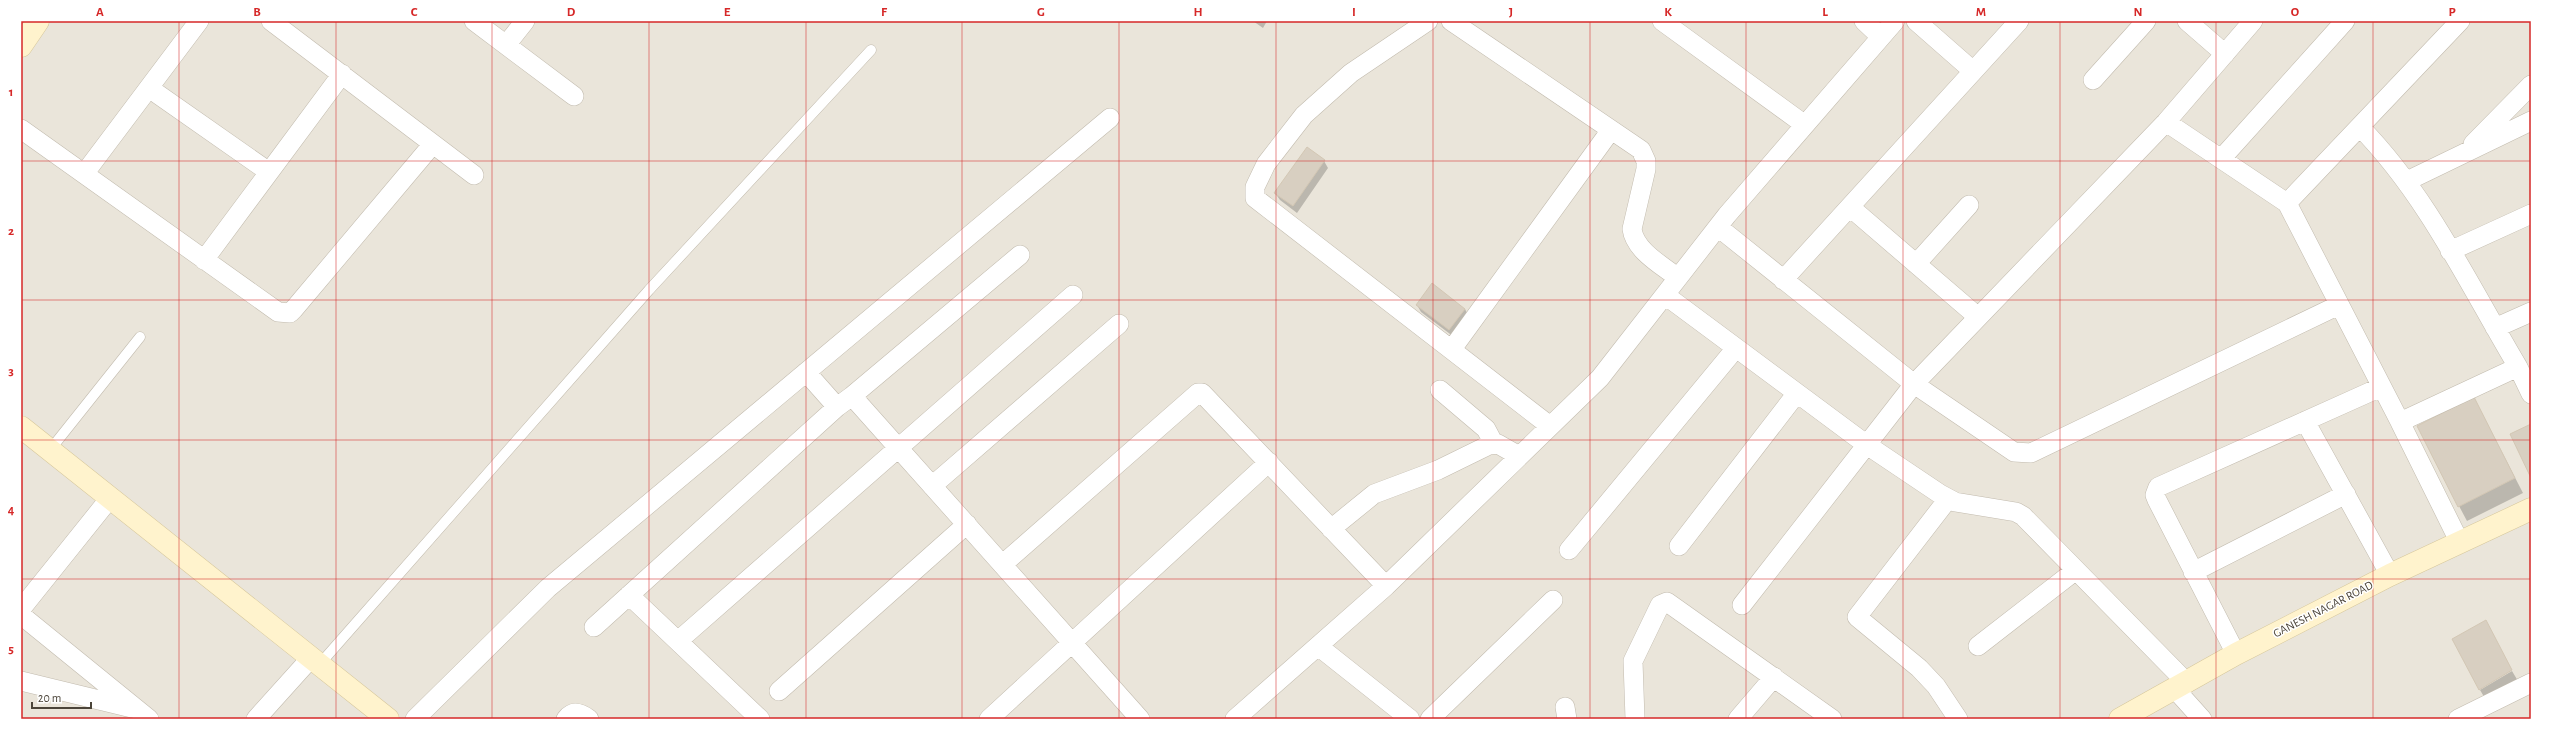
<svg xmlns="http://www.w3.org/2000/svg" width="2552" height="740" font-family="'Alegreya Sans',sans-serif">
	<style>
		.residential { fill: #eae5da }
		.shadow { fill: #0003 }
		.building { fill: #d8cfc1; stroke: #d3c7b4 }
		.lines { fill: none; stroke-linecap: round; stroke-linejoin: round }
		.lane-casing { stroke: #c2bbae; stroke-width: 11 }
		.street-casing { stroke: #c2bbae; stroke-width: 20 }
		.secondary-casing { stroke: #d6c79b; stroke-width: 23 }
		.lane { stroke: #fff; stroke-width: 10 }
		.street { stroke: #fff; stroke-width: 19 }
		.secondary { stroke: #fff3cd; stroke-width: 22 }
		.grid { fill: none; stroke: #d62828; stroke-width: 1; stroke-opacity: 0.55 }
		.labels { text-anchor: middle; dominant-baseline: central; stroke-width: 3; stroke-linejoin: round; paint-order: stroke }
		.street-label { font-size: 12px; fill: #4b4439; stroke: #fff }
		.neatline { fill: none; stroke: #d62828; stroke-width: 1.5 }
		.grid-label { font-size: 13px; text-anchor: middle; font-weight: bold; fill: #d62828 }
	</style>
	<rect width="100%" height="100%" fill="#f6f3ec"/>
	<path class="residential" d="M21,21H2531V719H21Z"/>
	<path class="shadow" d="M1253,21H1267L1263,28Z
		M1324,161L1328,168L1297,213L1280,200L1275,193Z
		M1417,305L1465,309L1469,317L1454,337L1421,312Z
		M2474,398L2523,493L2467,521L2459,506Z
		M2512,671L2518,681L2486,700L2480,690Z"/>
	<path class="building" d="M1307,147L1325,160L1293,206L1274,193Z
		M1432,283L1465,309L1449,330L1416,305Z
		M2474,397L2515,478L2458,507L2417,426Z
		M2531,424V478L2510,434Z
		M2486,620L2512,670L2479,690L2452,639Z"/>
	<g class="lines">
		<g class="lane-casing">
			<path id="lane" d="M50,450L140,337
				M319,665L649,290L871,50"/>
		</g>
		<g class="street-casing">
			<path id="street" d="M271,21L474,175
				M474,21L574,96
				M1428,21L1351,73L1304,115L1266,164L1255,187V198L1550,426
				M1451,21L1641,150L1646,161V169L1632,229C1635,251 1662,265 1678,278
				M1662,21L1805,125
				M1864,21L1881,37
				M1916,21L1973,71
				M2187,21L2225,54
				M506,45L525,21
				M2093,80L2146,21
				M149,88L269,172
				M2166,122L2253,21
				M2360,127C2427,195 2469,285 2518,367
				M21,129L278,312L290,313L294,309L432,145
				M2473,144L2531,85
				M2221,159L2345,21
				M84,174L199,21
				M2407,181L2531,121
				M2287,203L2460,21
				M1850,207L1978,317
				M1718,227L1914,384L2166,122L2287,203L2400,422
				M2450,251L2531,214
				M204,260L342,74
				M1916,264L1969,205
				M1783,280L2019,21
				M1665,295L1867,445L1940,494L1955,502L2016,512L2023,516L2187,683
				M2495,328L2531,312
				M1452,349L1611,130
				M806,372L837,407
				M1440,390L1486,429L1494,444
				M852,396L1020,255
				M2305,421L2390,575
				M932,486L1119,324
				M1948,499L1857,617L1919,668L1936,686L1958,719
				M1331,529L1374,494L1438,470L1489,445L1498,444L1519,456
				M2460,543L2400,422L2518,367L2531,394
				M1679,546L1797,393
				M1569,550L1736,348
				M1003,564L1198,393H1202L1386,586
				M2193,572L2346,494
				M629,595L760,719
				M1742,605L1914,384L2014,452L2031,453L2339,305
				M21,609L110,498
				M21,615L149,719
				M594,627L837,407L852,396L1140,719
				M678,641L1073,295
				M1318,646L1410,719
				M1978,646L2076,570
				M2236,654L2157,500L2155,495L2158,487L2381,387
				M21,681L132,708
				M2175,689L2202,719
				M779,691L967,524
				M1565,707L1567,719
				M256,719L310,659
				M415,719L548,588L1110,118
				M566,719C573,710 581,713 589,719
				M989,719L1269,462
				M1235,719L1386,586L1600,378L1727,215L1895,21
				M1430,719L1553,600
				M1635,719L1633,661L1660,605L1667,602L1832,719
				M1738,719L1774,677
				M2458,719L2531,683"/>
		</g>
		<g class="secondary-casing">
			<path id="secondary" d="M21,46L38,21
				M21,427L388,719
				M2120,719L2236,654L2390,575L2531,509"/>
		</g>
		<use href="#lane" class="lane"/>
		<use href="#street" class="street"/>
		<use href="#secondary" class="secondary"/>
	</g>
	<path class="grid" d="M179,21V719M336,21V719M492,21V719M649,21V719M806,21V719M962,21V719M1119,21V719M1276,21V719M1433,21V719M1590,21V719M1746,21V719M1903,21V719M2060,21V719M2216,21V719M2373,21V719M21,161H2531M21,300H2531M21,440H2531M21,579H2531"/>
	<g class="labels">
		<g class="street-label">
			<text transform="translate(2323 609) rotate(-27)">GANESH NAGAR ROAD</text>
		</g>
	</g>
	<rect width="2552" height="740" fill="none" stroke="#ffffff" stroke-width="44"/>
	<path d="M32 702v6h59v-6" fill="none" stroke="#4b4439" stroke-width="2"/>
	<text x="38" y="702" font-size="12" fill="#4b4439" stroke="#ffffff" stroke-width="3" paint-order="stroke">20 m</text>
	<rect x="22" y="22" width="2508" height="696" class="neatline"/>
	<g class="grid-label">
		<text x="100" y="16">A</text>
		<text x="257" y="16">B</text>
		<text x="414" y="16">C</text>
		<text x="571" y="16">D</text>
		<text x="727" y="16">E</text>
		<text x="884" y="16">F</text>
		<text x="1041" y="16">G</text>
		<text x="1198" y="16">H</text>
		<text x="1354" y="16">I</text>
		<text x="1511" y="16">J</text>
		<text x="1668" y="16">K</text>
		<text x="1825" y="16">L</text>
		<text x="1981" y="16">M</text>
		<text x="2138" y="16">N</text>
		<text x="2295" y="16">O</text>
		<text x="2452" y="16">P</text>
		<text x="11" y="96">1</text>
		<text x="11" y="235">2</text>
		<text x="11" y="375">3</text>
		<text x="11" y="514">4</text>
		<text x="11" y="653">5</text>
	</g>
</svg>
